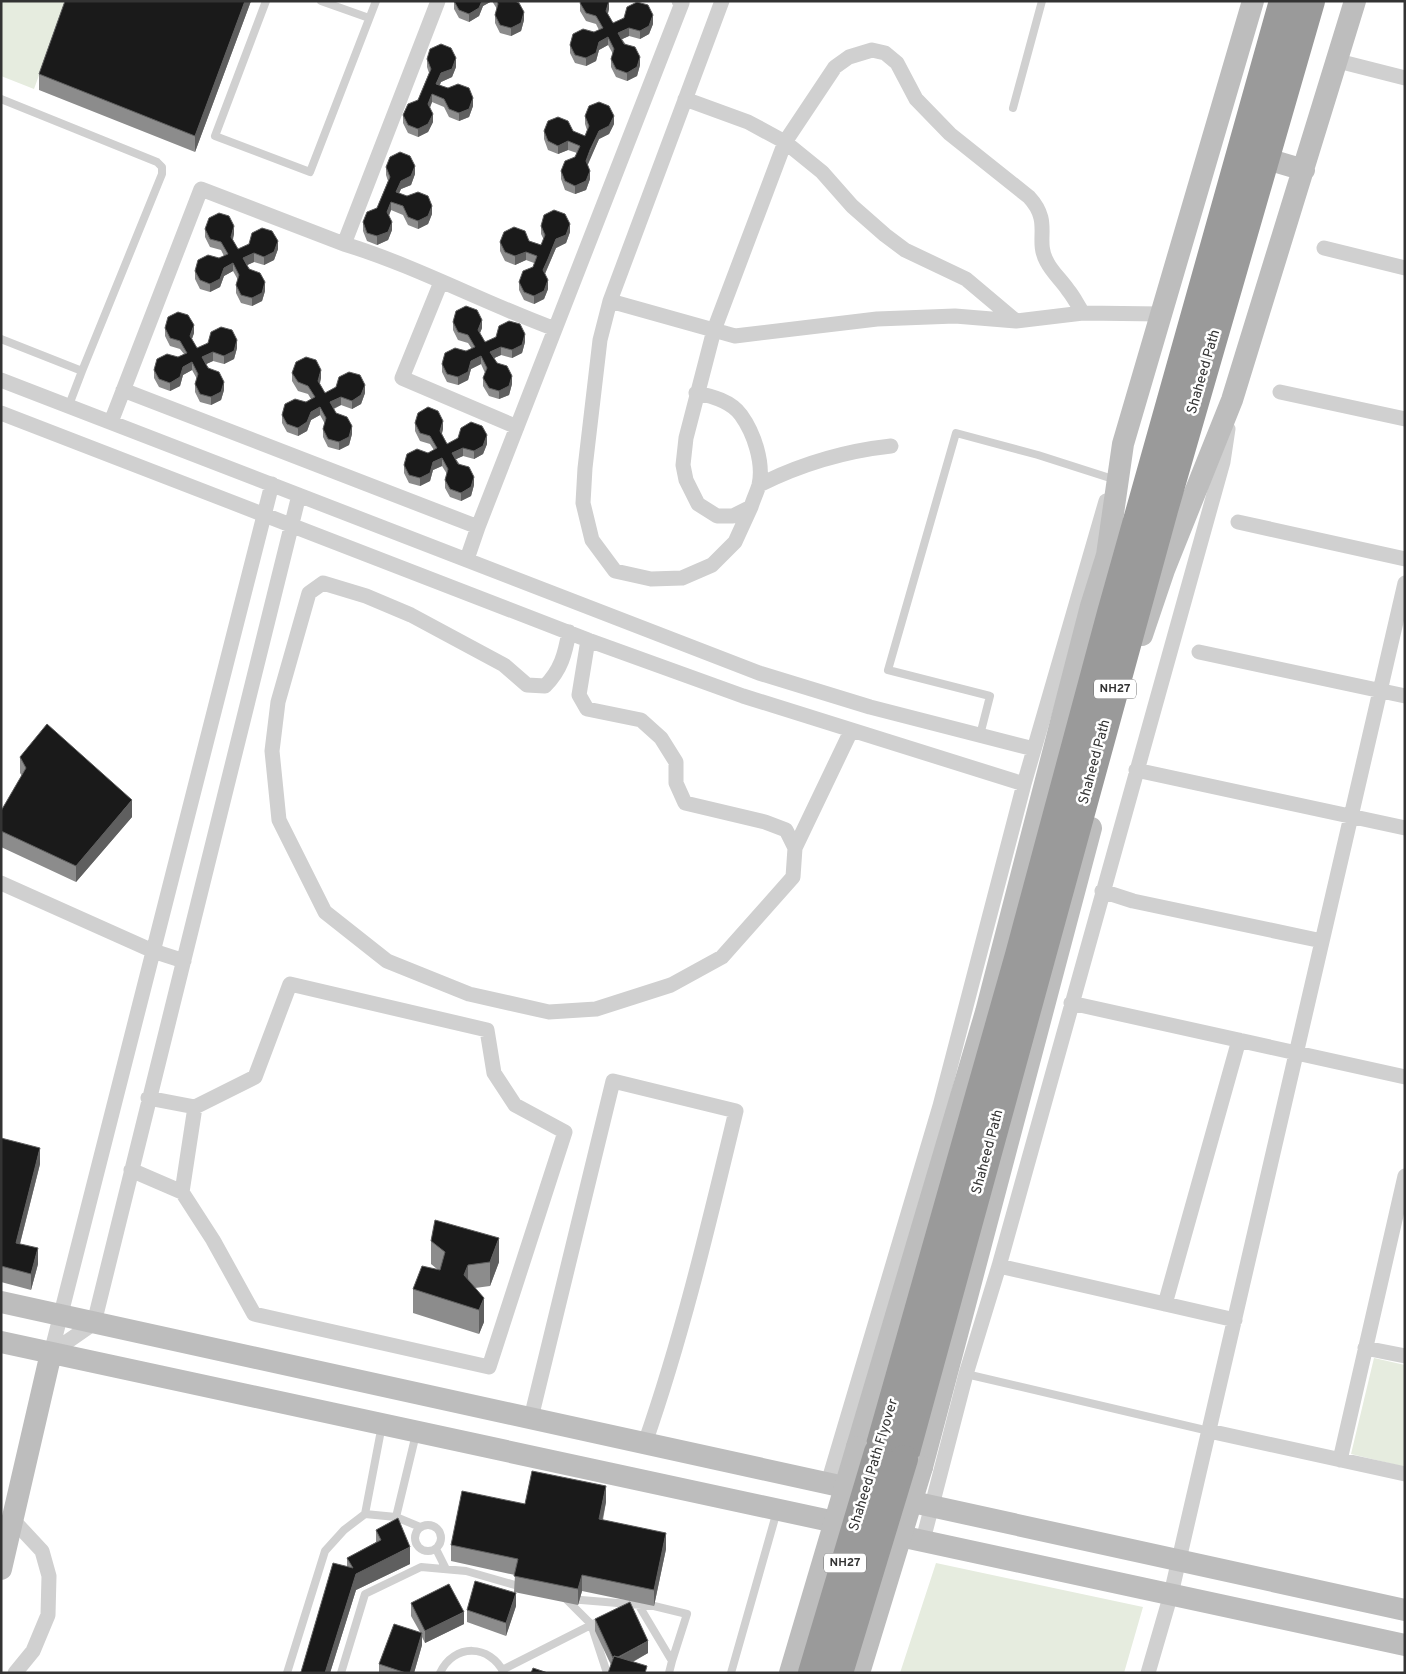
<svg xmlns="http://www.w3.org/2000/svg" width="1406" height="1674" font-family="Overpass,sans-serif">
	<style>
		.green { fill: #e6ecdf }
		.lines { fill: none; stroke-linecap: round; stroke-linejoin: round }
		.lane { stroke: #d0d0d0; stroke-width: 8 }
		.street { stroke: #d0d0d0; stroke-width: 15 }
		.secondary { stroke: #bdbdbd; stroke-width: 22 }
		.highway { stroke: #9a9a9a; stroke-width: 28 }
		.secondary-bridge { stroke: #bdbdbd; stroke-width: 22 }
		.highway-bridge { stroke: #9a9a9a; stroke-width: 28 }
		.wall { fill: #8c8c8c }
		.shaded-wall { fill: #5f5f5f }
		.building { fill: #1a1a1a; stroke: #5f5f5f }
		.labels { text-anchor: middle; dominant-baseline: central; stroke-width: 5; stroke-linejoin: round; paint-order: stroke }
		.shield { fill: #fff; stroke: #707070; stroke-width: 1 }
		.shield-label { font-size: 12px; font-weight: bold; fill: #333 }
		.street-label { font-size: 14px; fill: #333; stroke: #fff }
	</style>
	<rect width="100%" height="100%" fill="#fff"/>
	<path class="green" d="M1,1H66L34,89L1,76Z
		M1374,1358L1405,1365V1467L1351,1454Z
		M936,1563L1143,1607L1124,1673H900Z"/>
	<g class="lines">
		<path class="lane" d="M266,1L215,136L310,172L376,1
			M321,1L369,18
			M1,99L157,162L162,167V174L82,371L1,339
			M1013,108L1042,1
			M69,405L82,371
			M980,735L990,696L888,670L956,433L1038,455L1113,479
			M966,1374L1209,1431
			M365,1514L382,1425
			M396,1517L416,1434
			M415 1538a13 13 0 1 1 26 0a13 13 0 1 1-26 0Z
			M436,1549L446,1569
			M565,1598L591,1624L607,1673
			M569,1599L654,1606L687,1614L672,1661
			M638,1604L672,1661L669,1673
			M502,1670L595,1623
			M287,1673L325,1551L344,1530L365,1514L396,1517L420,1527
			M341,1673L365,1594L421,1567L466,1571L522,1587
			M440,1673C454,1643 490,1644 504,1673
			M731,1673L777,1511"/>
		<path class="street" d="M722,1L610,301L600,340L585,468L583,503L592,540L615,571L651,579L682,578L712,565L735,542L751,507
			M1338,61L1405,78
			M685,99L748,122L785,142L822,172L852,206L885,235L905,250L966,279L1016,321
			M344,244C416,266 484,303 555,329
			M1324,248L1405,268
			M441,282L402,378L517,427
			M610,301L735,336L877,319L955,316L1016,321L1083,313L1161,314
			M1,380L759,673L870,707L1034,749
			M123,390L478,527L682,3L679,1
			M1280,392L1405,419
			M696,393C712,396 731,401 741,415C754,433 764,463 759,485C757,492 753,500 751,507L733,516H717L698,504L686,480L683,465L686,438L714,330L785,142L835,67L849,57L872,50L885,53L897,63L916,99L950,134L1029,197C1053,223 1034,239 1047,262C1052,272 1062,281 1068,290C1074,297 1078,306 1083,313
			M1,413L588,640L743,696L1024,784
			M111,422L201,189L344,244L438,1
			M759,485C801,464 845,451 891,446
			M1238,522L1405,559
			M467,559L478,527
			M569,632C565,654 561,670 545,686L527,685L504,665L411,615L366,596L323,583L309,593L278,702L272,751L279,820L325,912L387,961L469,994L549,1012L596,1009L671,985L722,957L793,877L795,848L786,830L765,822L685,803L676,783V762L661,738L641,720L587,709L579,695L588,640
			M1199,652L1405,696
			M1136,770L1405,828
			M795,848L851,731
			M1,883L153,951L184,961
			M1102,891L1133,901L1322,941
			M1071,1003L1405,1077
			M148,1098L195,1107L255,1077L290,984L487,1030L494,1073L515,1105L565,1132L489,1367L254,1314L213,1240L182,1192L195,1107
			M131,1170L182,1192
			M999,1266L1235,1320
			M1165,1304L1239,1040
			M1365,1348L1405,1356
			M51,1353L94,1323L299,495
			M51,1353L272,484
			M531,1418L613,1081L736,1111C709,1223 683,1334 645,1443
			M1209,1431L1405,1474
			M1340,1460L1405,1176
			M828,1483L940,1106L1024,784L1106,501
			M13,1520L42,1551L49,1576L48,1615L33,1651L15,1673
			M923,1540L966,1374L999,1266L1223,462L1228,429
			M1148,1673L1171,1594L1405,583"/>
		<path class="secondary" d="M1277,162L1304,170
			M1142,635L1164,570L1232,400L1355,1
			M1,1302L1405,1610
			M1,1342L1405,1645
			M857,1447L986,1012L1091,606L1107,555L1123,444L1253,1
			M922,1467L1091,828
			M1,1569L51,1353"/>
		<path class="highway" d="M878,1452L1019,955L1111,613L1283,1
			M904,1459L1164,510L1311,1"/>
		<path class="secondary-bridge" d="M790,1673L857,1447
			M859,1673L922,1467"/>
		<path class="highway-bridge" d="M812,1673L878,1452
			M839,1673L904,1459"/>
	</g>
	<path class="wall" d="M65,1H251L195,152L39,90V74Z
		M454,1H492L483,6L479,16L469,22L459,18L454,9Z
		M492,1H515L524,20L521,31L511,36L500,33L495,23V15L497,9Z
		M580,3L609,9L608,14L613,23L653,24L649,34L640,39L629,36L622,39L640,65L637,76L627,81L616,77L611,67V59L613,54L608,45L599,50L596,61L586,66L575,63L570,53V45L599,30L596,24L586,21L580,11Z
		M427,59L456,67L452,77L441,82L440,85L473,106L469,117L459,121L449,117L444,107L432,102L430,108L433,122L428,132L418,137L408,133L403,123V115L418,100L429,73L427,67Z
		M585,116L614,124L609,134L599,139L590,158L587,165L590,179L586,190L575,194L565,190L561,179V171L575,157L577,153L568,150L558,154L548,150L544,139V131H573L585,136L587,130L585,124Z
		M386,167L415,174L411,185L401,189L399,193L432,214L428,224L418,229L408,225L403,215L391,210L389,216L392,230L388,240L377,245L367,241L363,231V222L377,208L388,181L386,175Z
		M541,226L570,232L566,243L556,248L548,267L545,274L548,289L544,299L534,304L524,300L519,290V282L533,267L534,263L526,260L515,265L505,261L500,251V242L529,241L541,245L544,240L541,234Z
		M205,229L234,234L233,240L238,249H278L274,260L264,265L254,262L247,265L265,291L262,301L252,306L241,303L236,293V285L238,280L233,271L224,276L220,287L210,292L200,289L195,279V271L224,256L221,250L210,247L205,237Z
		M453,322L482,328L480,333L485,342H525L522,353L512,358L501,355L494,358L512,384L509,395L499,399L489,396L483,386V378L485,373L481,364L471,369L468,380L458,385L447,382L442,372V364L472,349L468,343L458,340L453,330Z
		M165,328L194,333L192,339L197,348H237L234,359L224,364L213,361L206,364L224,390L221,400L211,405L200,402L195,392V384L197,379L192,370L183,375L180,386L170,391L159,387L154,378V370L184,354L180,349L170,346L165,336Z
		M292,373L321,378L320,384L325,393H365L361,404L352,409L341,405L334,409L336,413L352,434L349,445L339,450L328,447L323,437V429L325,424L320,415L311,420L307,431L298,436L287,432L282,423V415L311,399L308,394L298,391L292,381Z
		M415,423L443,429L442,434L447,444H487L483,454L474,459L463,456L456,459L474,485L471,496L461,501L450,497L445,488V480L447,474L442,466L433,470L430,481L420,486L409,483L404,473V465L434,450L430,444L420,441L415,431Z
		M20,757L132,817L76,882L1,847V811L22,776L20,773Z
		M1,1138L40,1164L20,1244L38,1264L31,1290L1,1282Z
		M431,1241L499,1262L490,1286L475,1288L484,1322L479,1334L413,1313V1289L437,1269L431,1264Z
		M606,1502L603,1520L666,1549L654,1606L582,1591L578,1605L514,1592L515,1575L451,1561V1545L525,1504Z
		M376,1530L410,1564L356,1590L330,1673H301L347,1567V1558L376,1542Z
		M411,1603L464,1624L425,1643L422,1637V1645L414,1673H379V1664L420,1632L411,1616Z
		M516,1606L506,1636L467,1622V1610Z
		M595,1619L648,1653L633,1662L647,1673L611,1665L595,1631Z"/>
	<path class="shaded-wall" d="M245,1H251L195,152V136Z
		M482,1H492L483,6L479,16L469,22V14Z
		M609,1V9L606,19V11Z
		M524,12V20L521,31L511,36V28Z
		M653,15V24L649,34L640,39V31Z
		M629,28V36L618,41V33Z
		M608,37V45L599,50L596,61L586,66V58L599,42Z
		M640,57V65L637,76L627,81V73Z
		M456,58V67L452,77L441,82L436,92V84L441,73Z
		M432,94V102L428,112V104Z
		M473,98V106L469,117L459,121V113Z
		M433,114V122L428,132L418,137V129Z
		M614,116V124L609,134L599,139L586,169V161L599,131Z
		M568,141V150L558,154V146Z
		M415,166V174L411,185L401,189L396,200V192L401,181Z
		M590,171V179L586,190L575,194V186Z
		M391,202V210L387,220V212Z
		M432,206V214L428,224L418,229V221Z
		M392,222V230L388,240L377,245V236Z
		M570,224V232L566,243L556,248L543,278V270L556,239Z
		M234,226V234L231,245V237Z
		M278,241V249L274,260L264,265V257Z
		M526,252V260L515,265V256Z
		M254,253V262L243,267V258Z
		M233,263V271L224,276L220,287L210,292V284L224,268Z
		M548,280V289L544,299L534,304V296Z
		M265,282V291L262,301L252,306V298Z
		M482,320V328L478,338V330Z
		M194,325V333L190,344V336Z
		M525,334V342L522,353L512,358V350Z
		M237,340V348L234,359L224,364V356Z
		M501,347V355L490,360V352Z
		M213,352V361L202,366V357Z
		M481,356V364L471,369L468,380L458,385V377L471,361Z
		M192,362V370L183,375L180,386L170,391V383L183,367Z
		M321,370V378L318,389V381Z
		M512,376V384L509,395L499,399V391Z
		M224,382V390L221,400L211,405V397Z
		M365,385V393L361,404L352,409V401Z
		M341,397V405L330,410V402Z
		M320,407V415L311,420L307,431L298,436V428L311,412Z
		M443,421V429L440,439V431Z
		M352,426V434L349,445L339,450V442Z
		M487,435V444L483,454L474,459V451Z
		M463,448V456L452,461V453Z
		M442,458V466L433,470L430,481L420,486V478L433,462Z
		M474,477V485L471,496L461,501V493Z
		M132,800V817L76,882V866Z
		M40,1148V1164L16,1259V1243Z
		M499,1238V1262L490,1286V1262Z
		M38,1248V1264L31,1290V1274Z
		M468,1265V1289L464,1275Z
		M484,1298V1322L479,1334V1310Z
		M606,1486V1502L599,1535V1519Z
		M666,1533V1549L654,1606V1590Z
		M410,1547V1564L356,1590L330,1673H325L356,1574Z
		M582,1575V1591L578,1605V1589Z
		M516,1593V1606L506,1636V1623Z
		M464,1612V1624L425,1643V1631Z
		M422,1633V1645L414,1673H410Z
		M648,1641V1653L614,1672V1660Z"/>
	<path class="building" d="M65,1H245L195,136L39,74Z
		M454,1H482L479,8L469,14L459,10Z
		M497,1H515L519,3L524,12L521,23L511,28L500,25L495,15L498,4Z
		M581,1H609L606,11L613,23L624,18L627,7L637,2L648,5L653,15L649,26L640,31L629,28L618,33L624,44L635,47L640,57L637,67L627,73L616,69L611,59L614,49L608,37L599,42L596,53L586,58L575,55L570,45L573,34L583,29L594,32L603,28L596,16L586,13L580,3Z
		M441,44L451,48L456,58L452,69L441,73L436,84L448,88L458,84L469,88L473,98L469,109L459,113L449,109L444,99L432,94L428,104L433,114L428,124L418,129L408,125L403,115L408,104L418,100L431,69L427,59L430,49Z
		M599,102L609,106L614,116L609,126L599,131L590,150L586,161L590,171L586,181L575,186L565,181L561,171L565,161L575,157L580,146L568,141L558,146L548,141L544,131L548,121L558,117L568,121L573,131L585,136L589,126L585,116L589,106Z
		M400,152L410,156L415,166L411,176L401,181L396,192L407,196L418,192L428,196L432,206L428,216L418,221L408,217L403,206L391,202L387,212L392,222L388,232L377,236L367,233L363,222L367,212L377,208L390,177L386,167L390,157Z
		M554,210L565,214L570,224L566,235L556,239L548,259L543,270L548,280L544,291L534,296L524,292L519,282L523,271L533,267L537,256L526,252L515,256L505,252L500,242L504,232L514,227L525,231L529,241L541,245L545,235L541,226L544,215Z
		M219,213L229,216L234,226L231,237L238,249L249,244L252,233L262,228L272,231L278,241L274,252L264,257L254,253L243,258L249,269L260,273L265,282L262,293L252,298L241,295L236,285L239,275L233,263L224,268L220,279L210,284L200,280L195,271L198,260L208,255L219,258L228,254L221,242L210,239L205,229L209,218Z
		M466,306L477,310L482,320L478,330L485,342L496,337L499,326L509,321L520,324L525,334L522,345L512,350L501,347L490,352L497,363L507,366L512,376L509,386L499,391L489,388L483,378L487,368L481,356L471,361L468,372L458,377L447,374L442,364L445,353L455,348L466,351L475,347L468,335L458,332L453,322L456,311Z
		M178,312L188,315L194,325L190,336L197,348L208,343L211,332L221,327L232,330L237,340L234,351L224,356L213,352L202,357L208,368L219,372L224,382L221,392L211,397L200,394L195,384L198,374L192,362L183,367L180,377L170,383L159,379L154,370L157,359L167,354L178,357L187,353L180,341L170,338L165,328L168,317Z
		M306,357L316,360L321,370L318,381L325,393L336,387L339,377L349,372L360,375L365,385L361,395L352,401L341,397L330,402L336,413L347,417L352,426L349,437L339,442L328,439L323,429L326,418L320,407L311,412L307,422L298,428L287,424L282,415L285,404L295,399L306,402L315,397L308,386L298,382L292,373L296,362Z
		M428,407L438,411L443,421L440,431L447,444L458,438L461,428L471,422L482,426L487,435L483,446L474,451L463,448L452,453L458,464L469,467L474,477L471,487L461,493L450,489L445,480L448,469L442,458L433,462L430,473L420,478L409,475L404,465L407,454L417,449L428,453L437,448L430,436L420,433L415,423L418,413Z
		M47,724L132,800L76,866L1,831V811L26,768L20,757Z
		M1,1138L40,1148L16,1243L38,1248L31,1274L1,1266Z
		M435,1220L499,1238L490,1262L468,1265L464,1275L484,1298L479,1310L413,1289L422,1266L440,1270L445,1252L431,1241Z
		M532,1471L606,1486L599,1519L666,1533L654,1590L582,1575L578,1589L514,1576L518,1559L451,1545L462,1491L525,1504Z
		M398,1518L410,1547L356,1574L325,1673H304L301,1672L333,1563L353,1568L347,1558L381,1540L376,1530Z
		M475,1581L516,1593L506,1623L467,1610Z
		M449,1584L464,1612L425,1631L411,1603Z
		M630,1602L648,1641L618,1657L614,1656L613,1658L595,1619Z
		M394,1624L422,1633L410,1673H406L379,1664Z
		M614,1656L647,1666L645,1673H608Z
		M533,1668L548,1673H531Z"/>
	<g class="labels">
		<g class="shield">
			<rect x="1094" y="679.5" width="42" height="19" rx="4"/>
			<rect x="824" y="1553.5" width="42" height="19" rx="4"/>
		</g>
		<g class="shield-label">
			<text x="1115" y="689">NH27</text>
			<text x="845" y="1563">NH27</text>
		</g>
		<g class="street-label">
			<text transform="translate(1204 372) rotate(-74)">Shaheed Path</text>
			<text transform="translate(1095 762) rotate(-75)">Shaheed Path</text>
			<text transform="translate(988 1152) rotate(-75)">Shaheed Path</text>
			<text transform="translate(874 1465) rotate(-73)">Shaheed Path Flyover</text>
		</g>
	</g>
	<rect width="1406" height="1674" fill="none" stroke="#333333" stroke-width="5"/>
</svg>
